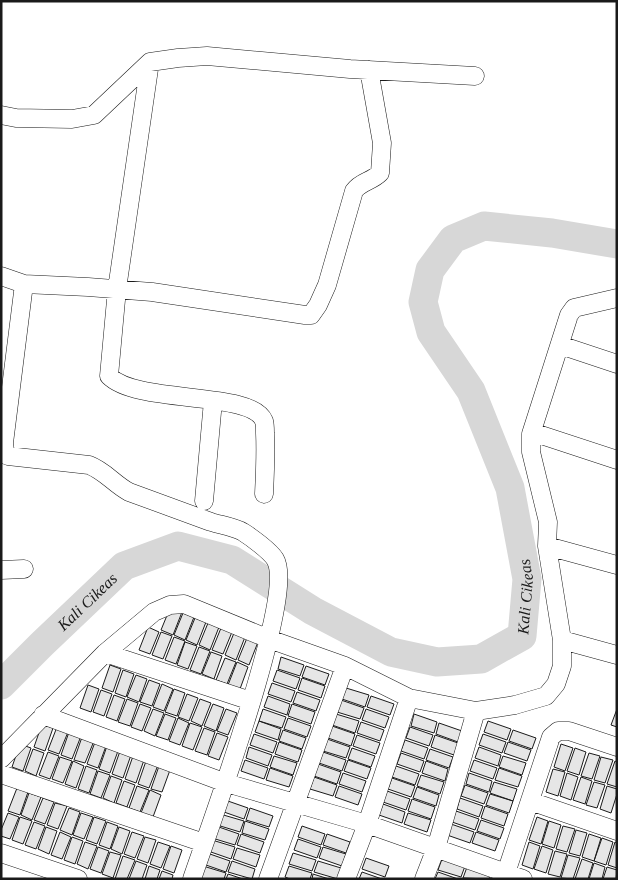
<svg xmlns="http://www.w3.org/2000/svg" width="618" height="880" font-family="'Times New Roman',serif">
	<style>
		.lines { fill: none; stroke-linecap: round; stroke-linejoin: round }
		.river { stroke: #d7d7d7; stroke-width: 29 }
		.building { fill: #e6e6e6; stroke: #1a1a1a }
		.minor-casing { stroke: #1a1a1a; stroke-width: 19 }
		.minor { stroke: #fff; stroke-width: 18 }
		.labels { text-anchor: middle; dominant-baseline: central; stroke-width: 4; stroke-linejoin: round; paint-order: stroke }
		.water-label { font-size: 16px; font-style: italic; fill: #1a1a1a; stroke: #fff }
	</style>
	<rect width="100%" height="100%" fill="#fff"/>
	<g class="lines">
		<path class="river" id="s1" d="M1,685L42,644L124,566L178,546L232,560L313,611L391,652L437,662L481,659L522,636L527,579L510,488L471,391L431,332L423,302L430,270L453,239L484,226L552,233L617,244"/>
	</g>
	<path class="building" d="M170,608L182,612L173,635L161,630Z
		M183,613L194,617L185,640L174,635Z
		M195,618L206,622L197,645L186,640Z
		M208,623L219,627L210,650L199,645Z
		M148,627L159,632L150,654L139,650Z
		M221,628L232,632L223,654L212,650Z
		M161,632L172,636L163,659L152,655Z
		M234,633L245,637L236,660L225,655Z
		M174,637L185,641L176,664L165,660Z
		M247,638L258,642L249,665L238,660Z
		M185,642L197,646L188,669L177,665Z
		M199,647L210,651L201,674L190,670Z
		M211,652L222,656L214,679L202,674Z
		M281,657L304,665L300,676L278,669Z
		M225,658L236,662L227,684L216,680Z
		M237,662L248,667L240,689L228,685Z
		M110,665L121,669L113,692L102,688Z
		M306,666L329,674L325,685L302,677Z
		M123,670L134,674L126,697L115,693Z
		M277,670L300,678L296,689L273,681Z
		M136,675L147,679L139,702L127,697Z
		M302,678L325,686L321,698L298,690Z
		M149,680L160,684L152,706L140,702Z
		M272,683L295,691L291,702L268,694Z
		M162,684L173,689L164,711L153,707Z
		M88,685L99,689L91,712L80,708Z
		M346,688L369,695L365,707L342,699Z
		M174,689L185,693L177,716L165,712Z
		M101,690L112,694L104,716L93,712Z
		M297,692L320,700L316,711L293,703Z
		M187,694L198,698L189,721L178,717Z
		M114,695L125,699L117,721L106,717Z
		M268,696L290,704L287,715L264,707Z
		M371,696L394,704L390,715L367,707Z
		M127,699L138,703L130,726L118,722Z
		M200,699L211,703L202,726L191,721Z
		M341,700L364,708L360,719L337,712Z
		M140,704L151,708L142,731L131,727Z
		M213,704L224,708L216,731L204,726Z
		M292,704L315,712L311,724L288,716Z
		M153,709L164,713L155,736L144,731Z
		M226,709L237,713L228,735L217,731Z
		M263,709L286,717L282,728L259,721Z
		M366,709L389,717L385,728L362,720Z
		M617,709V727L611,725Z
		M165,714L176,718L168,740L156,736Z
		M336,714L359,721L355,733L332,725Z
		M414,714L437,722L434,733L411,726Z
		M178,718L189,723L180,745L169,741Z
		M288,718L311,726L307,737L284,729Z
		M259,721L281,729L278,740L255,732Z
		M488,721L511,729L507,740L484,732Z
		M361,722L384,730L380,741L357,733Z
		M190,723L202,727L193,750L182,746Z
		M439,723L462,731L458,742L436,734Z
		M42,724L53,728L45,751L34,747Z
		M332,726L355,734L351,746L328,738Z
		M57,727L68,732L59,754L48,750Z
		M410,727L433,735L429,746L406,738Z
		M204,728L215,732L207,755L195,751Z
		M283,730L306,738L302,749L279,741Z
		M513,730L536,738L532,749L509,741Z
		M69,732L81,736L72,759L61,755Z
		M217,733L228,737L219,760L208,756Z
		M254,734L277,742L273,753L250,745Z
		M483,734L506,742L502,753L479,745Z
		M357,735L380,743L376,754L353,746Z
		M435,735L458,743L454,755L431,747Z
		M82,737L94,741L85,763L74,760Z
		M327,739L350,747L346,758L323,751Z
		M405,740L428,748L424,759L401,751Z
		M95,742L106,746L98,768L87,764Z
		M279,742L302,750L298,762L275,754Z
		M508,742L531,750L527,761L504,753Z
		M20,744L31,748L23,771L12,767Z
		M561,744L573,748L565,771L554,767Z
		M107,746L118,751L110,773L99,769Z
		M249,747L272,755L268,766L246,758Z
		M479,747L501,755L498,766L475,758Z
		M352,748L375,756L371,767L348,759Z
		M575,748L586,752L579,775L567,771Z
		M33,749L44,753L36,776L25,771Z
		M430,749L453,757L449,768L426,760Z
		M120,751L131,755L123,778L112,774Z
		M48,752L59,756L50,779L39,775Z
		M323,752L346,760L342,771L319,763Z
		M401,753L424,761L420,772L397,764Z
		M589,753L600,756L592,779L581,776Z
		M133,756L144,760L136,783L125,779Z
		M274,756L297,763L293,775L270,767Z
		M503,756L526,763L522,775L499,767Z
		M60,757L72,761L63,783L52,779Z
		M601,757L613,760L605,783L594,780Z
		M245,760L268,768L264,779L241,771Z
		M348,760L371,768L367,779L344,771Z
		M474,760L497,768L493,779L470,771Z
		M73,761L84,766L76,788L65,784Z
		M146,761L158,765L149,788L138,784Z
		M426,761L448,769L445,781L422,773Z
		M615,761L617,762V787L607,784Z
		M318,764L341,772L337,784L314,776Z
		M86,766L97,770L89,793L78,789Z
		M159,766L170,770L162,792L151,789Z
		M396,766L419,774L415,785L392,777Z
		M270,768L293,776L289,787L266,780Z
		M499,768L522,776L518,787L495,780Z
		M553,769L565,772L558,796L546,792Z
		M98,771L110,775L101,798L90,794Z
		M343,773L366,781L362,792L339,784Z
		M469,773L492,781L489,792L466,784Z
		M567,773L578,777L571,800L560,796Z
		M421,775L444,782L440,794L417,786Z
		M111,776L122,780L114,803L103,798Z
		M314,777L337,785L333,796L310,789Z
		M581,777L592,781L585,804L573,800Z
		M392,778L415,786L411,797L388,789Z
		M124,781L135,785L127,807L116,803Z
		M494,782L517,789L513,801L490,793Z
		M594,782L605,785L597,808L586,805Z
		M465,785L488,793L484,804L461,796Z
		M137,786L149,790L140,812L129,808Z
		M339,786L362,794L358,805L335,797Z
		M607,786L617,789V794L611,813L600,809Z
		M417,787L439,795L436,806L413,798Z
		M17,788L28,792L20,815L8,811Z
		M150,790L161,795L153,817L141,813Z
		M387,791L410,799L406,810L383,802Z
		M29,793L41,797L32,820L21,815Z
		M490,794L513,801L509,813L486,805Z
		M43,798L54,802L45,824L34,820Z
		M460,798L483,806L479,817L457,809Z
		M412,799L435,807L431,819L408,811Z
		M225,800L248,808L244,819L221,811Z
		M55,803L67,806L58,829L47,825Z
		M383,804L405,812L402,823L379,815Z
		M485,806L508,814L504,826L481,818Z
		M69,808L80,812L72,835L60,830Z
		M250,808L273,816L269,827L246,820Z
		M456,811L479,819L475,830L452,822Z
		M8,813L19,817L10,839L1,836V830Z
		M81,813L93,817L84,839L73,835Z
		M408,813L431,820L427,832L404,824Z
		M220,814L244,821L240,832L217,825Z
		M20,817L32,821L23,844L12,840Z
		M94,817L106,821L97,844L86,840Z
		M537,817L548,821L541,844L529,840Z
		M481,820L504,828L500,839L477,831Z
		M245,821L269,829L265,840L242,833Z
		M549,821L561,825L554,848L542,844Z
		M34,822L45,826L36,849L25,845Z
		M107,822L118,826L110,849L99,845Z
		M451,824L474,832L470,843L447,835Z
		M216,826L239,834L235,845L212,838Z
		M302,826L325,834L321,845L298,837Z
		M563,826L575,829L567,852L556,849Z
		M46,827L57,831L49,854L38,849Z
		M119,827L130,831L122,854L111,849Z
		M576,830L587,833L580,856L569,853Z
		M60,832L71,837L62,859L51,855Z
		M132,832L144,836L135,858L124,854Z
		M476,832L499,840L495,851L472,843Z
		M241,834L264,842L260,853L237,845Z
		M327,834L350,842L346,853L323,845Z
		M589,834L601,838L594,861L582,857Z
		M72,837L83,841L75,864L64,860Z
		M145,837L156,840L148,863L137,859Z
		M602,838L613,842L606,865L594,861Z
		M298,839L321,847L317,858L294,850Z
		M212,840L235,847L231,859L208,851Z
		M85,842L97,846L88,869L77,864Z
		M158,842L170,846L161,868L150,864Z
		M529,842L540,846L533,869L522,865Z
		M615,842L617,843V868L608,865Z
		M171,846L182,850L174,873L163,869Z
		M542,846L553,850L546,873L534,869Z
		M98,847L109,851L101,873L90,869Z
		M323,847L346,854L342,866L319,858Z
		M237,848L260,855L256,867L233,859Z
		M555,851L567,854L560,877L548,874Z
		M110,852L121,855L113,878L102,874Z
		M207,853L230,861L226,872L203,864Z
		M293,853L316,860L312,871L289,864Z
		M568,855L580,858L573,879L561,878Z
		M123,856L135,860L127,879H115Z
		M366,858L389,866L385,877L362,869Z
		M442,859L465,866L461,877L438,870Z
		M582,859L593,863L588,879H575Z
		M136,861L147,865L142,879H129Z
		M232,861L255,869L252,879L228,872Z
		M318,861L341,868L338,879L314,872Z
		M594,863L605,867L602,879H589Z
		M149,866L160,870L157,879H145Z
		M203,866L226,873L224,879H204L199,877Z
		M289,866L312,873L310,879H290L285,877Z
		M467,867L490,874L489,879L463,878Z
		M607,867L617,870L616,879H603Z
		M162,871L173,875L172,879H159Z
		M362,872L382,879H359Z
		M438,872L458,879H435Z
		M228,874L243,879H226Z
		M313,874L329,879H312Z"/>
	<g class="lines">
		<g class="minor-casing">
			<path id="minor" d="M150,62L117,289L109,376C138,405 252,390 264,421C265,424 265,429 265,433C266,453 265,474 264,494
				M1,115L16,118L72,119L94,115L150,62L178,58L207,56L350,69L475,76
				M1,276L24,284L88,287L152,292L305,315H311L318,305L327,285L354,191C361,181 371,182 380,173L382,143L369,70
				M24,284L4,443L5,451L8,456L89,465C105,471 114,484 129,492C156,502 183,512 211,522C221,525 234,527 243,532C251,537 270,551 275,559C297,593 208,831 192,879
				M560,345L617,364
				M532,432L617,460
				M204,501L213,401
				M547,546L617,565
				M1,570L24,569
				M562,640L617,655
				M105,653L251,701
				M43,715L226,783L367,824L523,879
				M1,759L105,653L154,612L170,605L184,604L269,639L345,666L409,698L476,711L515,705L546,696L556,684L562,666V640L547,546L548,522L531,452V434L569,315L574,308L617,298
				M1,774L204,843
				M530,801L617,831
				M1,853L78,879
				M268,879L345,666
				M346,879L367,824L409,698
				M424,879L436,848L476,711
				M504,879L551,737L558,731H569L617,747"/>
		</g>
		<use href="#minor" class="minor"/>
	</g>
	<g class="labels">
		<g class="water-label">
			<text stroke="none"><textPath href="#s1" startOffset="646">Kali Cikeas</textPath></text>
			<text stroke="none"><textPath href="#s1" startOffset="120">Kali Cikeas</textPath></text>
		</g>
	</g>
	<rect width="618" height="880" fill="none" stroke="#1a1a1a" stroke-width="5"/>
</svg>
